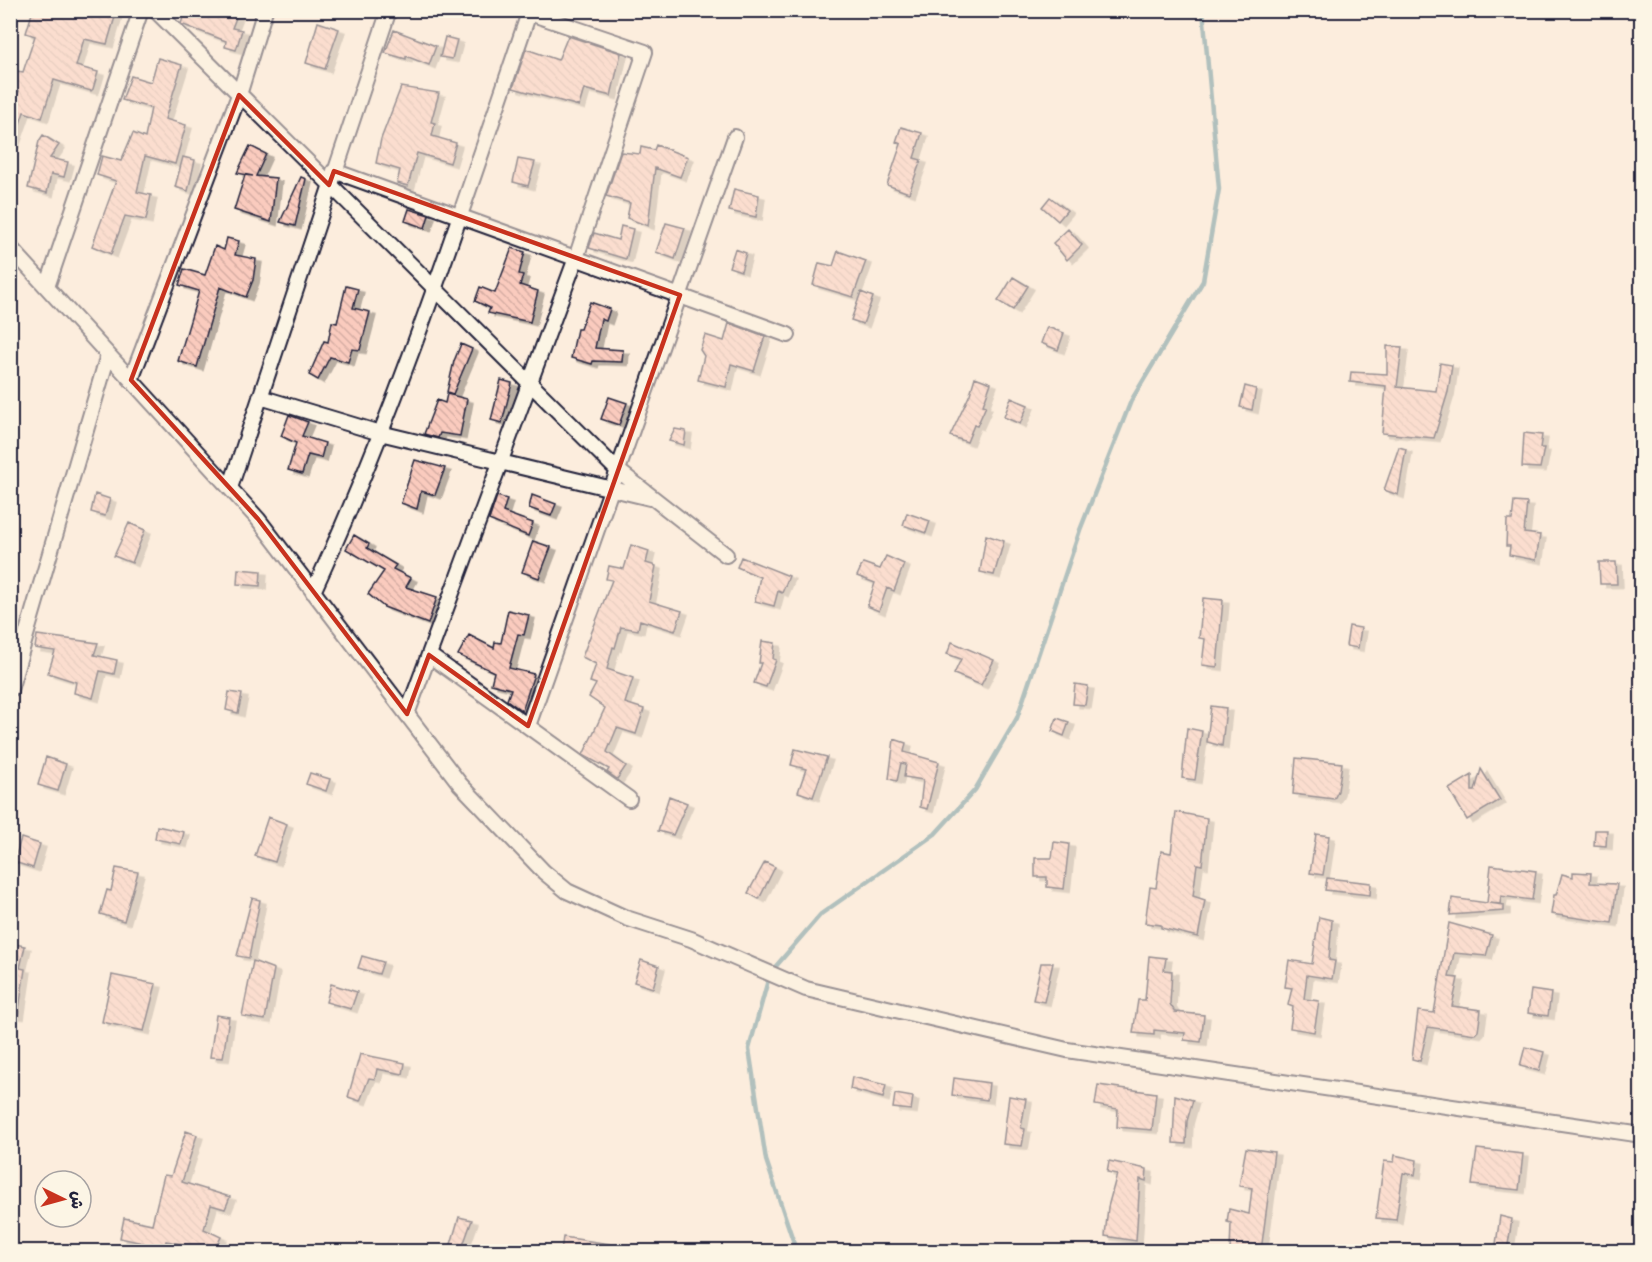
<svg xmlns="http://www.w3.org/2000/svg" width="1652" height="1262" font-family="'Playpen Sans','Playpen Sans Arabic',sans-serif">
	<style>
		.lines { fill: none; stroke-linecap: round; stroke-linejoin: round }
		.stream { stroke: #598a97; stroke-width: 4.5 }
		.building { fill: url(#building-back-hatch); stroke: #22223b; stroke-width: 1.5; filter: url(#shadow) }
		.minor-casing { stroke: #22223b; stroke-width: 18 }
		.minor { stroke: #fcf5e5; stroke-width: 14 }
		.marked { fill: none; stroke: #c8321e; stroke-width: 4.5; stroke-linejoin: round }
	</style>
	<defs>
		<pattern id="building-back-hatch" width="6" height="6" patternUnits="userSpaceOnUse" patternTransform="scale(1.5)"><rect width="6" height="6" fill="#facbbe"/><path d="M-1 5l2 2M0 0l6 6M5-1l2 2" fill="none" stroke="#d6aea4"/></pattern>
		<filter id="shadow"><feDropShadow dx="6" dy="3.5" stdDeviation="0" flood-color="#0004"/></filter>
	</defs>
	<rect width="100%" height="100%" fill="#fceddd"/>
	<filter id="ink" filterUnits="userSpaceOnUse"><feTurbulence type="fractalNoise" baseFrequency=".0167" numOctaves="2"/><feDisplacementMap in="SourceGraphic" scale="12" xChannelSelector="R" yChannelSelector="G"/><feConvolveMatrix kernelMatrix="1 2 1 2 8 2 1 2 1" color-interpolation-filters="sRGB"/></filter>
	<g filter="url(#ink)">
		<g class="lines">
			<path class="stream" d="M797,1252L766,1160L749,1049L770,973L821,914L935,834L975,790L1017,718L1080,530L1131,401L1203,281L1219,189L1203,10"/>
		</g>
		<path class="building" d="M33,10H117L107,44L84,39L76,66L98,72L93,89L91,91L54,80L42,118L24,112L12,146L10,109L19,91L12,89L17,71L23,72L35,36L26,33Z
			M185,10H239L232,28L242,30L236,50L225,47L226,41L181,24Z
			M318,22L339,29L325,69L306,63Z
			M394,30L436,46L429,65L406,56V59L385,53Z
			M568,36L621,53L611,96L584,89L579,106L513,88L526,49L558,60Z
			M445,37L457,40L452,59L440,57Z
			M158,58L182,65L165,119L186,125L175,164L145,156L137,192L151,195L146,220L125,216L111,254L92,246L116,181L97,175L102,156L121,161L133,133L145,138L151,108L122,100L131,76L151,82Z
			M401,87L439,93L431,122L435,123L432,136L456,143L450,163L417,153L408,186L397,183L400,170L376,163L381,139Z
			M901,127L922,133L914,158L921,160L909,193L887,185L901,144L896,142Z
			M43,135L59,145L50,158L68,162L64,177L51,174L47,193L28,188L39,141Z
			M656,145L688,157L680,177L655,168L648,226L627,218L630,203L606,196L621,152L640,154L641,147L654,150Z
			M250,146L266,154L256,176L276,178L271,222L234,210L245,175L253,176L237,173Z
			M183,157L195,160L188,191L175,187Z
			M518,159L535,162L528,186L513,182Z
			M301,177L306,179L295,226L280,222Z
			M734,189L759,195L756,217L729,211Z
			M1050,197L1067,210L1058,221L1042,207Z
			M409,209L429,215L425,228L405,221Z
			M666,223L685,228L675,259L656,252Z
			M621,226L633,229L626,259L589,248L594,233L618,240Z
			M1068,229L1082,245L1067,260L1053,243Z
			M227,238L239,241L235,255L256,259L253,280L246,297L220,287L197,367L178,361L199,291L179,285L184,269L205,275L215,246L224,250Z
			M512,248L525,252L519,274L523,275L520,285L538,291L530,322L488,313L490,308L475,301L480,287L495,293Z
			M735,249L746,253L741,271L729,267Z
			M838,251L866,261L853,297L813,285L819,263L833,266Z
			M1013,277L1028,286L1013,310L998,301Z
			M346,286L358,289L353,308L370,312L360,350L352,349L348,362L330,357L318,380L309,375L324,341L328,342L332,322L337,323Z
			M861,292L873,297L863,324L851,320Z
			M590,302L610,309L606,321L601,319L595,348L623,350L622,362L593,361L592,364L571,358L577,329H580Z
			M729,323L765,336L754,371L731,364L726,387L698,380L704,356L700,350L705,335L724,341Z
			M1047,327L1064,333L1058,350L1041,343Z
			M461,344L472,349L453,394L447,392L454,361Z
			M1387,346L1402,347L1397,387L1436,391L1440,363L1452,365L1448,392L1434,438L1382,433L1386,386L1350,382L1351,372L1387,374Z
			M975,377L991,383L983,405L986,406L977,426L974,425L967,442L950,436L970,394Z
			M501,380L512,383L502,423L491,420Z
			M1245,386L1256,389L1252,410L1240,407Z
			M447,394L467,399L460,436L440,433L438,438L424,434L437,400L445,403Z
			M609,397L627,403L619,425L601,419Z
			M1011,398L1028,405L1020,424L1004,417Z
			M289,415L308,422L302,436L325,443L321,458L308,455L302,474L288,470L296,443L281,436Z
			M675,429L686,431L684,445L669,441Z
			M1524,433L1542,435L1540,448H1544L1540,468L1522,467Z
			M1399,447L1406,449L1398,495L1384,490Z
			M415,460L445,468L435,495L421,491L417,509L401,503Z
			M95,494L110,499L105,516L91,512Z
			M532,495L556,504L551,516L529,508Z
			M497,496L507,499L503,512L533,523L528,536L489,520Z
			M1514,502L1527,503L1524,533L1540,535L1536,560L1509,555L1510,546H1506L1507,520H1512Z
			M907,513L930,521L926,533L903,525Z
			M129,523L145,530L132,563L114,556Z
			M354,535L369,544L367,548L396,565L393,569L411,578L406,587L437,597L428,624L384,607L368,594L384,571L346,549Z
			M986,535L1004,541L994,575L980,572Z
			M533,541L551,547L539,578L522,572Z
			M631,545L649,551L646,563L656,566L649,601L682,611L675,631L640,620L638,630L621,627L615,648L613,647L607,669L633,678L625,703L644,709L636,734L617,728L607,752L626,766L617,779L607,772L609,769L583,755L605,708L589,697L596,684L590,682L596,664L582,657L612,580L606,579L609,566L624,569Z
			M886,556L904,564L894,591L887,588L879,611L867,606L875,583L857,576L863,563L880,569Z
			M741,557L789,576L782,593L778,591L774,606L755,601L760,577L737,567Z
			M1599,562H1616L1617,584H1600Z
			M238,569L261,571L260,586L237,584Z
			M1203,598L1223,600L1217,667L1202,665L1205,639L1199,638Z
			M508,610L529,615L524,635L518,634L509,668L534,674L522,711L507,700L511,689L491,684L494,672L458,655L469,635L494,648L495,642L501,643Z
			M1349,626L1361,628L1358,648L1346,646Z
			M37,635L98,643L94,655L117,660L114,674L100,671L93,698L74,693L76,682L48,673L55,651L35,648Z
			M762,641L775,643L773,659L776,660L766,687L754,683L761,663H759Z
			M952,642L994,660L981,685L954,674L961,659L947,654Z
			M1075,684L1088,686L1085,705L1073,704Z
			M229,692L242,694L238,713L226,710Z
			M1211,706L1226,708L1222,746L1207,742Z
			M1057,718L1069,722L1064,736L1052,731Z
			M1187,728L1202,731L1195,780L1182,778Z
			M894,739L906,743L904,752L939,762L927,809L920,807L923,780L904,777L906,764L901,763L897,781L889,779Z
			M795,749L827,757L813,797L798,792L806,769L791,765Z
			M46,757L66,764L58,791L38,785Z
			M1296,758L1342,763L1338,791L1334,799L1293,794Z
			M1481,769L1500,800L1467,820L1449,789L1472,775V791H1475Z
			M310,773L330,779L326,791L306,784Z
			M669,796L687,803L673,835L658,831Z
			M1176,812L1207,818L1202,865L1197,864L1193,896L1205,900L1198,937L1161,928V925L1145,923L1150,887L1156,888L1161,851L1171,853Z
			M268,817L287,824L275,862L255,856Z
			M157,826L184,832L181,844L155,839Z
			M1595,830H1607L1606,846L1594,845Z
			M1316,834L1329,836L1323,875L1310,873Z
			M21,838L40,844L33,868L14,862Z
			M1054,842L1069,844L1064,889L1047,887V877H1035V858H1052Z
			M765,862L775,867L759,899L748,893Z
			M1491,865L1536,871L1532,900L1501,896L1500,904L1489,903L1504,905V911L1450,915L1452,898L1487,903Z
			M116,868L138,872L124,921L100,914L107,890L111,891Z
			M1573,872L1591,873L1590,883L1617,884L1612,923L1551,914L1554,895H1556L1562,874L1573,877Z
			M1327,878L1371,883L1370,895L1325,890Z
			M252,898L260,900L249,958L237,956Z
			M1319,917L1332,920L1329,960L1335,961L1332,979L1307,975L1304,999L1319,1001L1314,1032L1290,1028L1293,1007L1288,1005L1292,988L1285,987L1289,960L1312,964Z
			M1449,923L1492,935L1486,956L1454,953L1449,977L1458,978L1452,1006L1481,1010L1478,1031L1475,1034L1428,1027L1420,1061L1412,1059L1418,1011L1434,1013Z
			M10,943L25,946L20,968L25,969L18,1016L10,1015Z
			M362,956L383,962L379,974L358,968Z
			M1149,956L1166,958L1164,970L1172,971L1170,1004L1175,1012L1204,1015L1201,1042L1184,1040L1185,1033L1154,1030V1035L1133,1033L1138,1000H1145Z
			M641,960L659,966L653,988L634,982Z
			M253,961L274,969L265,1020L242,1016Z
			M1041,963H1053L1044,1002L1033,1000Z
			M112,975L156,984L144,1031L102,1022Z
			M331,984L357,992L351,1009L326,1002Z
			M1531,990L1551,993L1548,1016L1528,1013Z
			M216,1015L229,1017L223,1058L210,1057Z
			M1525,1047L1544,1052L1539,1071L1520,1066Z
			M360,1054L405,1063L403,1074L377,1069L375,1079L369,1078L360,1101L348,1097Z
			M852,1077L886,1085L883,1098L850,1089Z
			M954,1078L989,1083L987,1100L952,1095Z
			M1098,1085L1156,1093L1152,1130L1117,1127L1118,1109L1095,1105Z
			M895,1094L913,1097L911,1110L893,1108Z
			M1175,1095L1193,1100L1187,1121L1186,1144L1173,1143Z
			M1009,1096L1026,1099L1021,1128L1025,1129L1022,1146L1003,1144Z
			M186,1131L197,1135L182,1182L230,1197L225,1209L211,1205L204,1229L221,1237L214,1251L166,1241L164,1251L154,1248V1251H141L143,1243L120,1238L124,1218L152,1224L164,1175L171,1176Z
			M1246,1148L1274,1152L1261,1251H1230L1231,1223L1227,1222L1229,1209L1249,1214L1252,1188L1239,1186Z
			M1477,1149L1523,1154L1519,1190L1472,1185Z
			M1395,1155L1417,1160L1415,1175L1403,1173L1396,1220L1376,1218L1384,1161L1394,1162Z
			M1109,1161L1147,1169L1146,1181L1140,1179L1136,1241L1105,1236L1108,1207L1117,1174L1107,1172Z
			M1500,1216L1512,1219L1507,1251H1495Z
			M459,1217L472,1220L461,1251H449Z
			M563,1237L609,1244L608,1251H561Z"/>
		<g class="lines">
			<g class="minor-casing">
				<path id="minor" d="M155,10L615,468L726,555
					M334,171L788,335
					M10,247L258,519L460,784L544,872L567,891L626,918L691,939L806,989L1067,1050L1642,1135
					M47,287L141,10
					M131,380L239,95L265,10
					M260,397L380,433L650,498
					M230,488L389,10
					M313,592C400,404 463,206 530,10
					M429,655L629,799
					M10,690L108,355
					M407,714L576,258L645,52L521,10
					M528,726L735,137"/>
			</g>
			<use href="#minor" class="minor"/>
		</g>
	</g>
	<path d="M0 0H1652V1262H0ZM239,95L329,185L334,171L680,295L528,726L429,655L407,714L258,519L131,380Z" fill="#fceddd" fill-opacity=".55" fill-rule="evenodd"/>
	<path class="marked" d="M239,95L329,185L334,171L680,295L528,726L429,655L407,714L258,519L131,380Z"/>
	<rect width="1652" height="1262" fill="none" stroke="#fcf5e5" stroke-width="36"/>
	<rect x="18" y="18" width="1616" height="1226" fill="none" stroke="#22223b" stroke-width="2" filter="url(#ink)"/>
	<g transform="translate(63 1199) rotate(95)"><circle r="28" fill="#fcf5e5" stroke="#a5a1a1" stroke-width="1.5"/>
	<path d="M0-4.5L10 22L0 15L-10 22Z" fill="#c8321e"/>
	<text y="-9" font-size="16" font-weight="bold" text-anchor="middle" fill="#22223b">ش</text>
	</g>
</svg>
